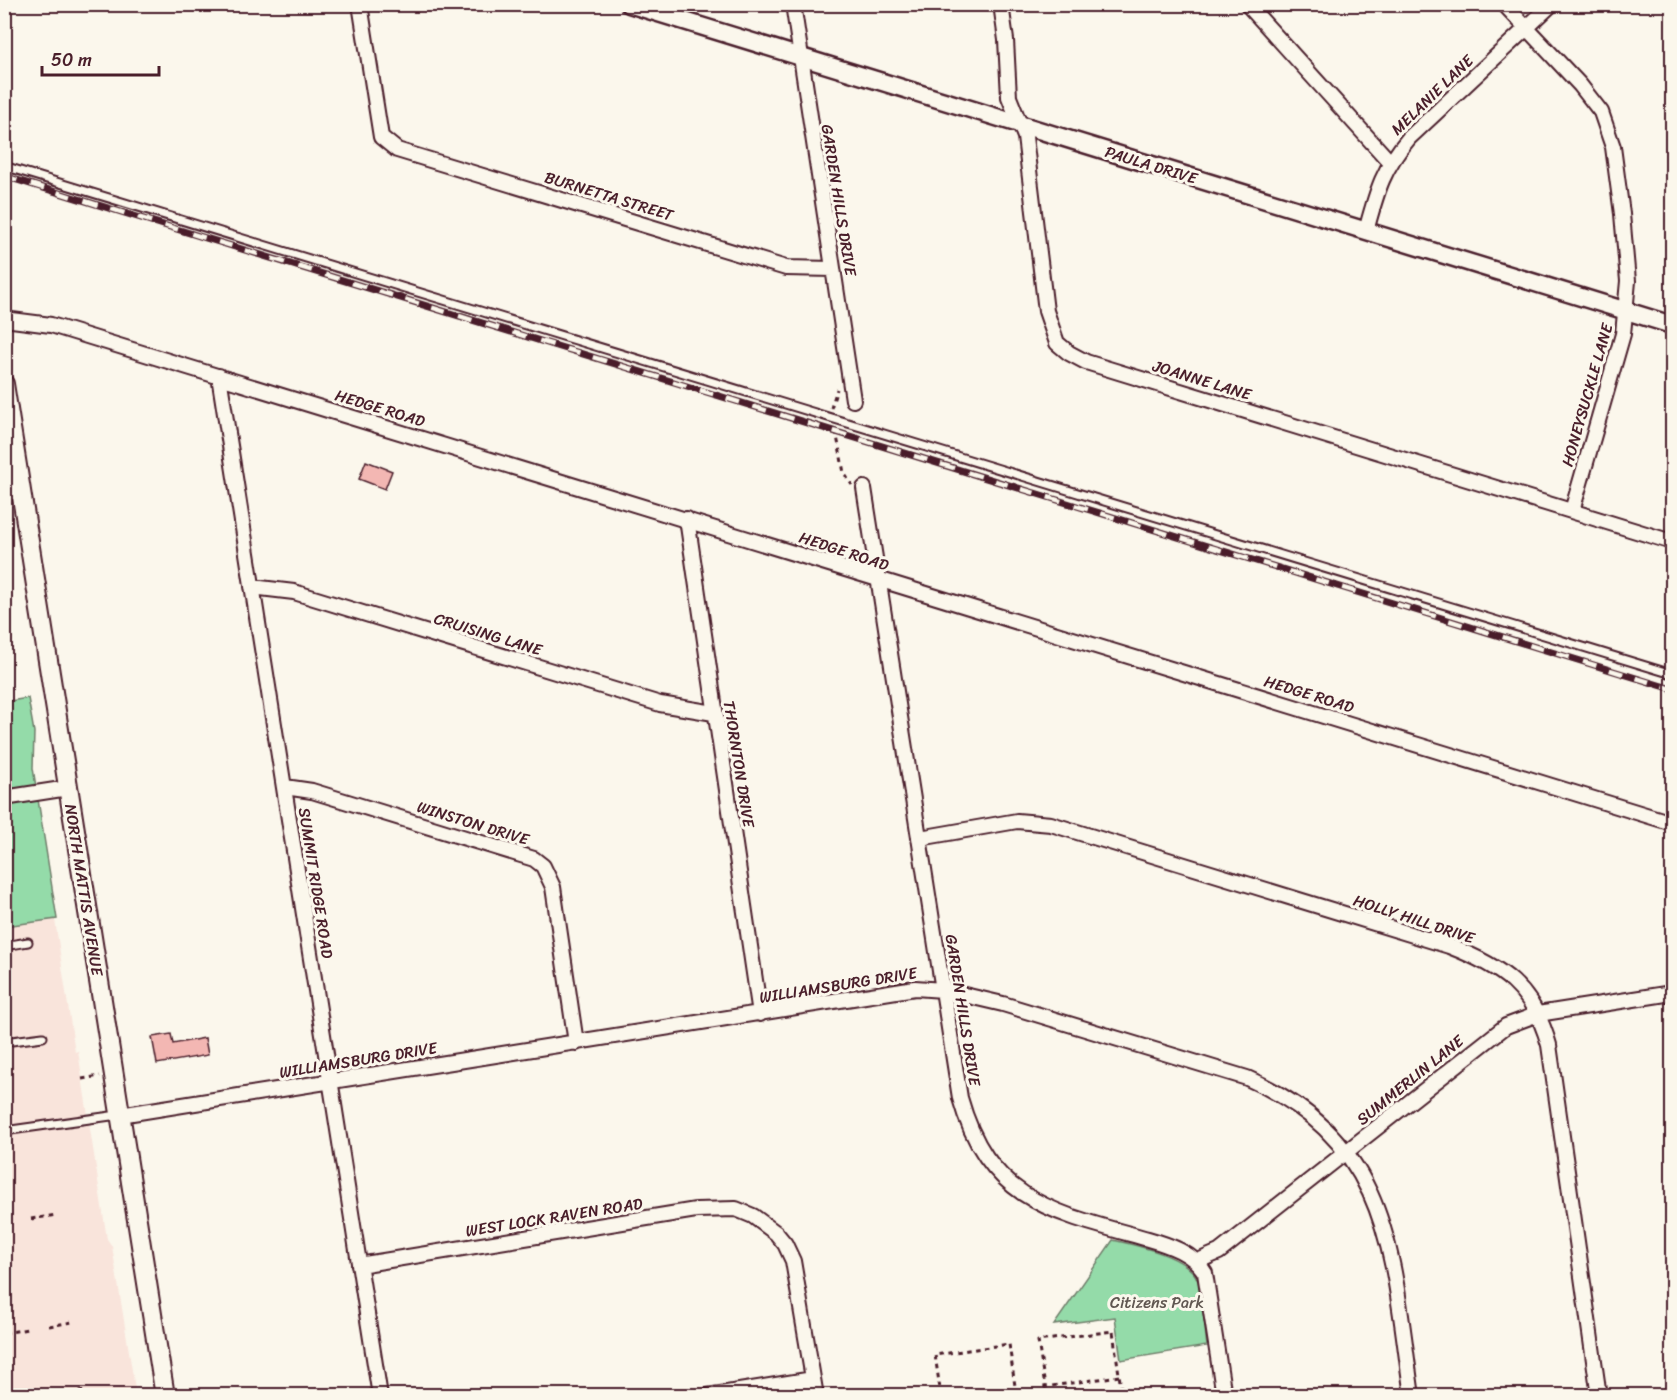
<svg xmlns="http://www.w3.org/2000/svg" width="1677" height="1400" font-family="Sriracha,sans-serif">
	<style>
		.built { fill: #f9e4db }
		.green { fill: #94dba9; stroke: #6f7d6a; stroke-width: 1.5 }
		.building { fill: #f3b7b3; stroke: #4a1f2b; stroke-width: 1.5 }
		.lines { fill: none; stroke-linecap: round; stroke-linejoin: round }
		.service-casing { stroke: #4a1f2b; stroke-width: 11 }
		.minor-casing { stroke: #4a1f2b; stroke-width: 18 }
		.tertiary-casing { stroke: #4a1f2b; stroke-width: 21 }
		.secondary-casing { stroke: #4a1f2b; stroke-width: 22 }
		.path { stroke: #4a1f2b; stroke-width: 3; stroke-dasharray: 4.5 4.5; stroke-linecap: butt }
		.service { stroke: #fbf7ec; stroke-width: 7 }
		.minor { stroke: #fbf7ec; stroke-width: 14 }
		.tertiary { stroke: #fbf7ec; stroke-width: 16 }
		.secondary { stroke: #fbf7ec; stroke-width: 18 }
		.rail-casing { stroke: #4a1f2b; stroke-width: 7 }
		.rail { stroke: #fbf7ec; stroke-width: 4.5; stroke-dasharray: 14; stroke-linecap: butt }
		.labels { text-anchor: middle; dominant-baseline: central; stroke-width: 6; stroke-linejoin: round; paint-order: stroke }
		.street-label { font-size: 16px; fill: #4a1f2b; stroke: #fbf7ec }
		.park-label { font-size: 16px; fill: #605751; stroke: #fbf7ec }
	</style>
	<rect width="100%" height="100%" fill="#fbf7ec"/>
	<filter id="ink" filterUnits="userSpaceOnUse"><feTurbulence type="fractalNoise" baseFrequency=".0167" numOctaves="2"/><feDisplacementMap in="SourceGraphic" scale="12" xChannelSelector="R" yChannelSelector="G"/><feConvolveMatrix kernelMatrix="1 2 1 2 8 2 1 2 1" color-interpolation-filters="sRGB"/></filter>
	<g filter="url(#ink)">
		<path class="built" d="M55,920L75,1052L78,1051L107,1239L112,1246L136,1395H5L4,926Z"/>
		<path class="green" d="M28,698L34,732L33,768L57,919L5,926L4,702Z
			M1113,1240C1136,1245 1191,1257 1198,1281C1204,1301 1204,1325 1207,1346L1121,1360L1115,1317L1054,1325Z"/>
		<path class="building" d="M366,461L392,471L385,489L359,479Z
			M171,1034L173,1044L205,1038L208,1055L157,1064L152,1037Z"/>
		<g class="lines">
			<g class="service-casing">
				<path id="service" d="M4,166L1672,674
					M4,497L21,494
					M4,946L28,942
					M4,1042L43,1037
					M4,1131L118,1115"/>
			</g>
			<g class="minor-casing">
				<path id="minor" d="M360,4L381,137L397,150L786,268L833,269
					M793,4L853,400
					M1001,4L1006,40L1009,97L1025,137L1046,311L1057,343L1069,353L1086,362L1672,542
					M1247,4L1389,161
					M1504,4L1580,85L1601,112L1613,147L1622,214L1628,281L1623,334L1572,511
					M1366,231C1377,191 1382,170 1409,138L1552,4
					M4,319L51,325L1672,823
					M219,376L380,1396
					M864,488L960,1098C989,1202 1055,1213 1148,1239C1169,1245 1194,1253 1205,1273L1224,1396
					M687,519L760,1014
					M252,587L294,592L660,704L714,713
					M285,787L312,791L534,859L543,866L553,887L576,1043
					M4,798L68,788
					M920,838L1017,821L1051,824L1449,946C1503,967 1533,988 1549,1045L1599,1396
					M120,1115L915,988L943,990L1003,1004L1247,1078C1393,1142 1392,1258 1412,1396
					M1198,1261L1219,1252L1506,1026L1538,1014L1672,993
					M359,1265L696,1210L736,1209L753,1216L776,1233L785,1244L793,1261L816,1396
					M708,1396L813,1379"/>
			</g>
			<g class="tertiary-casing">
				<path id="tertiary" d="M629,4L1672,325"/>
			</g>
			<g class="secondary-casing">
				<path id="secondary" d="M4,384L165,1396"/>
			</g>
			<path class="path" d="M831,408L837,389
				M836,431L844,473L852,485
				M82,1079L100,1076
				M31,1219L57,1215
				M4,1223L11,1222
				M49,1326L73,1322
				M4,1333L28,1329
				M1119,1376L1045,1387L1038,1341L1113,1331L1122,1396
				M61,1395L84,1391
				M941,1396L935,1355L1009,1344L1016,1393L996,1396"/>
			<use href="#service" class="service"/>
			<use href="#minor" class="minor"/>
			<use href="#tertiary" class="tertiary"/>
			<use href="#secondary" class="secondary"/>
			<g class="rail-casing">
				<path id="rail" d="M4,176L1672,689"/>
			</g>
			<use href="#rail" class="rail"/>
		</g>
	</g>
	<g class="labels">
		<g class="street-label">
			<text transform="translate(1432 95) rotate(-44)">MELANIE LANE</text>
			<text transform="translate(1151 165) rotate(17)">PAULA DRIVE</text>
			<text transform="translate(609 196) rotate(17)">BURNETTA STREET</text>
			<text transform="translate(839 200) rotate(81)">GARDEN HILLS DRIVE</text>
			<text transform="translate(1202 380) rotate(17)">JOANNE LANE</text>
			<text transform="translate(1587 395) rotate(-74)">HONEYSUCKLE LANE</text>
			<text transform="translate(380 408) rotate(17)">HEDGE ROAD</text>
			<text transform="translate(844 551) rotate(18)">HEDGE ROAD</text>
			<text transform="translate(488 634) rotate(17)">CRUISING LANE</text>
			<text transform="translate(1309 694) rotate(17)">HEDGE ROAD</text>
			<text transform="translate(739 764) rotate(81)">THORNTON DRIVE</text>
			<text transform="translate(473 823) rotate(17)">WINSTON DRIVE</text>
			<text transform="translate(316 883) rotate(81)">SUMMIT RIDGE ROAD</text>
			<text transform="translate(84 890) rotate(81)">NORTH MATTIS AVENUE</text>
			<text transform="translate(1414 919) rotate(18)">HOLLY HILL DRIVE</text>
			<text transform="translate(838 985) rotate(-9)">WILLIAMSBURG DRIVE</text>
			<text transform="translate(963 1010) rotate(81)">GARDEN HILLS DRIVE</text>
			<text transform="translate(358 1060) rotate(-9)">WILLIAMSBURG DRIVE</text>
			<text transform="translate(1410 1080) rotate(-39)">SUMMERLIN LANE</text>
			<text transform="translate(554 1217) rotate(-9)">WEST LOCK RAVEN ROAD</text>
		</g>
		<g class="park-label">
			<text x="1157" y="1302">Citizens Park</text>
		</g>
	</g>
	<rect width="1677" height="1400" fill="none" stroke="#fbf7ec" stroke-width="24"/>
	<rect x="12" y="12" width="1653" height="1376" fill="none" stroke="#4a1f2b" stroke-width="2" filter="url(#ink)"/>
	<path d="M42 66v9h117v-9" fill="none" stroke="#4a1f2b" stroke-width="3"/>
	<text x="51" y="66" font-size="18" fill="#4a1f2b" stroke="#fbf7ec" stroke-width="4.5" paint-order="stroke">50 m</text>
</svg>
